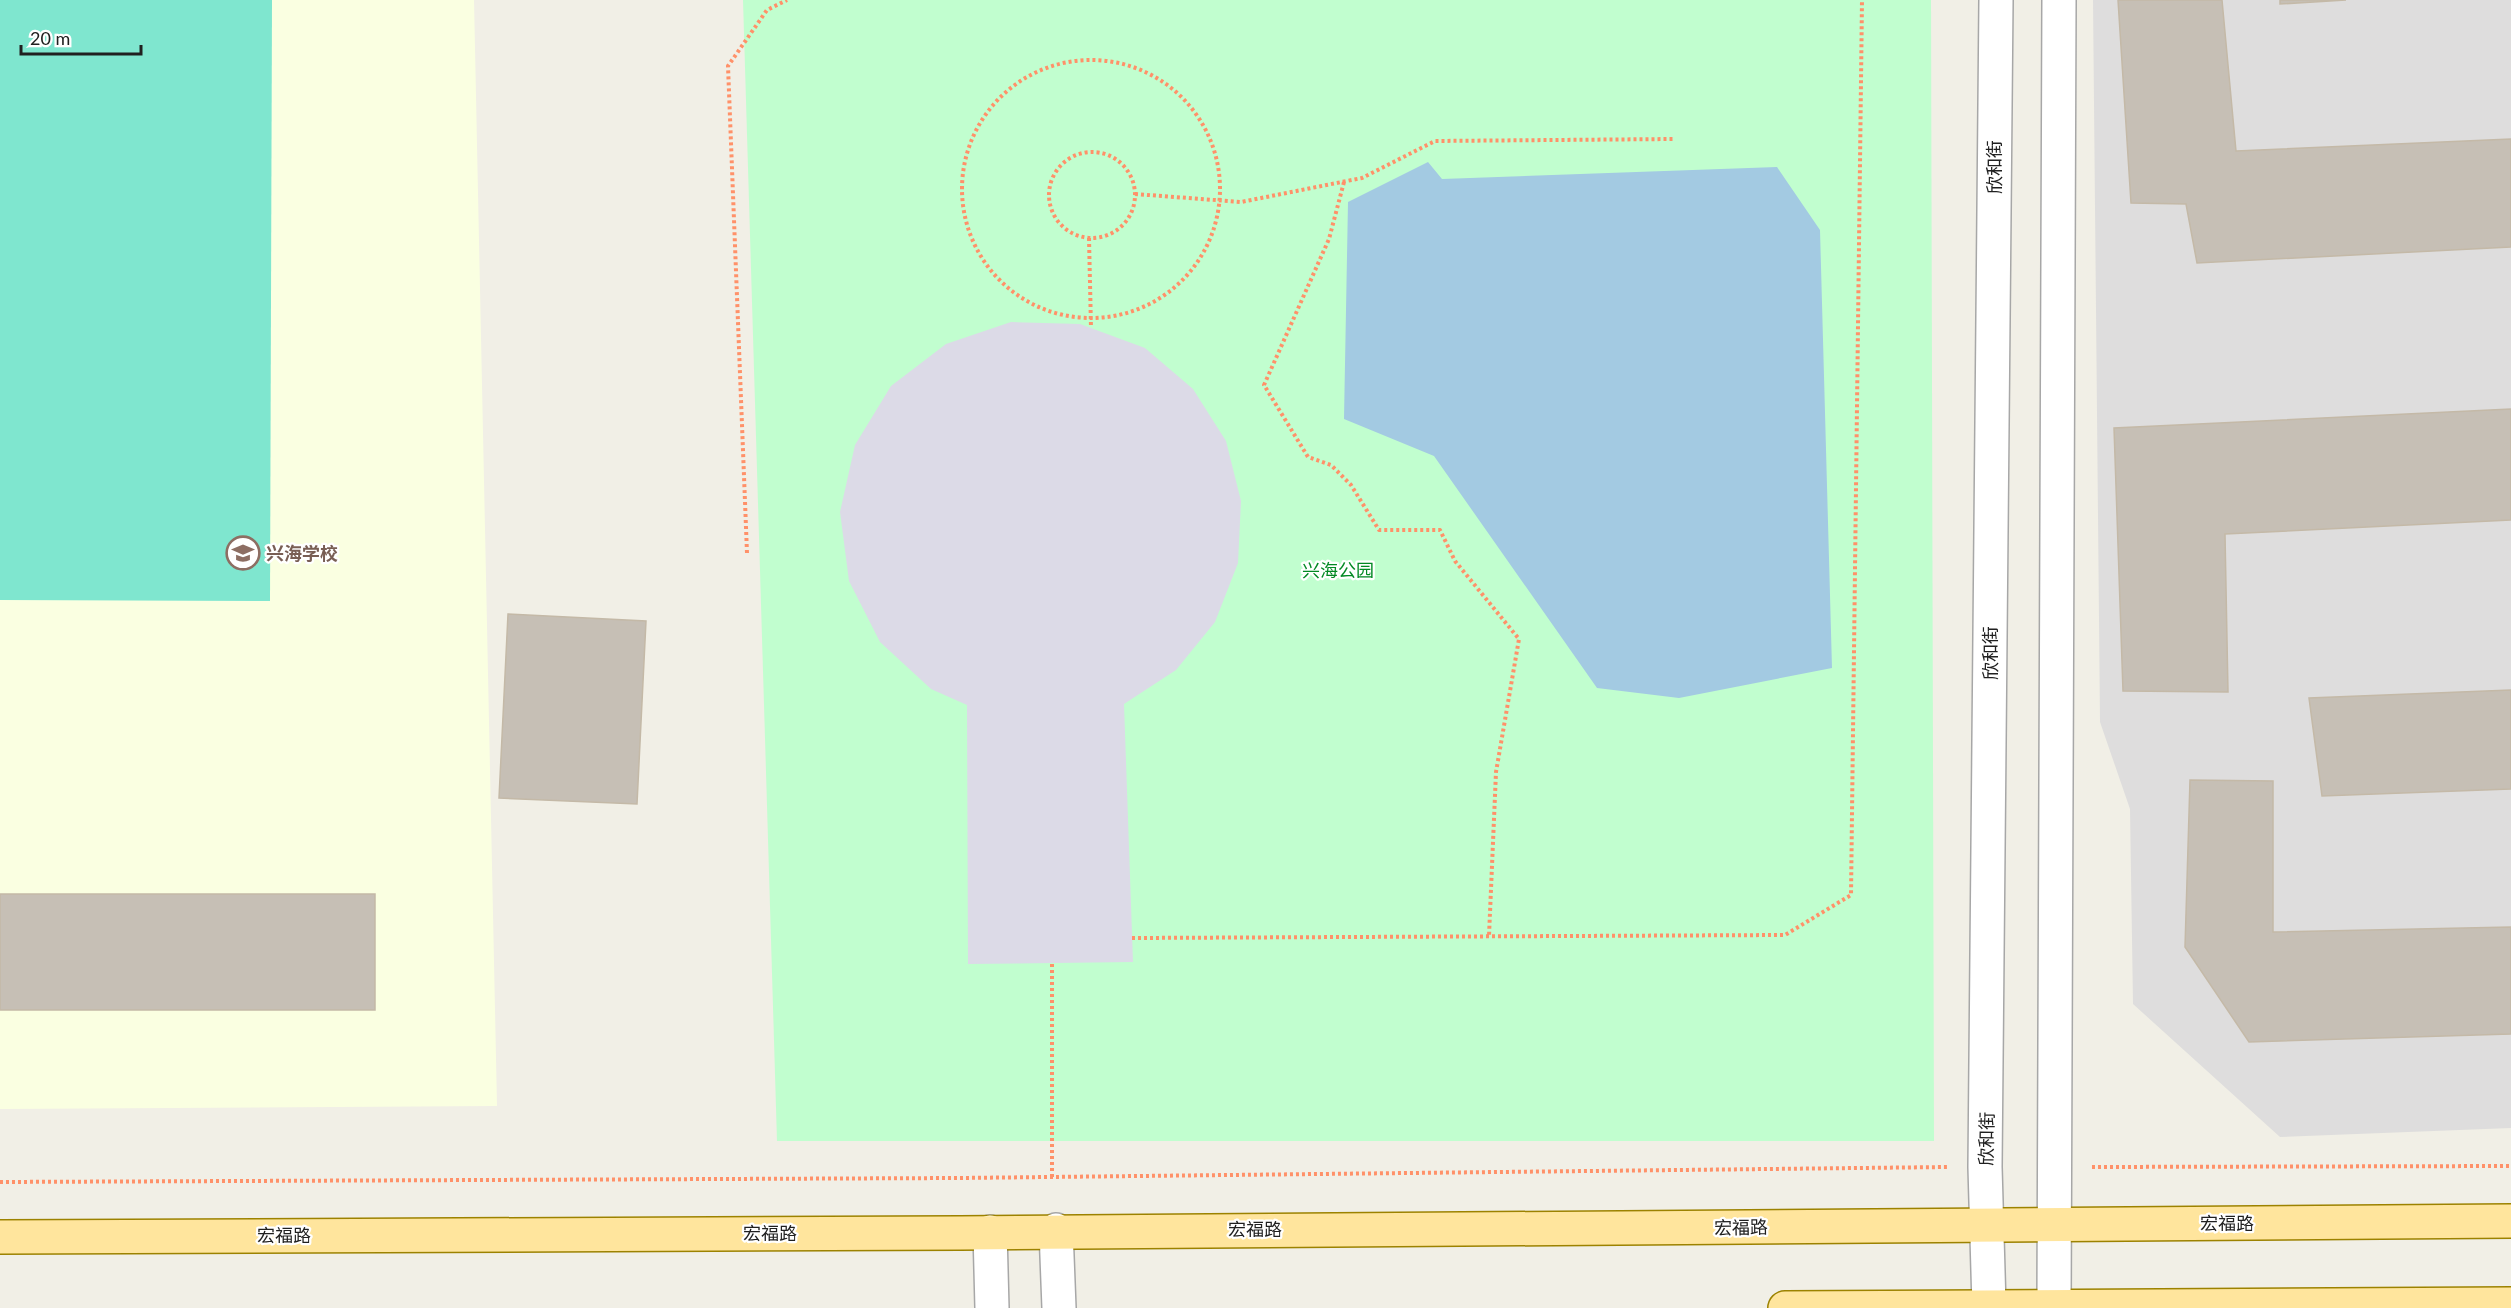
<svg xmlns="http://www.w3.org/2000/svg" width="2511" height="1308" font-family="Lato,'Noto Sans SC',sans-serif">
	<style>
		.residential { fill: #dedddd }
		.education { fill: #faffe1 }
		.park { fill: #c1fecf }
		.pitch { fill: #7fe6cf }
		.plaza { fill: #dcdae7 }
		.water { fill: #a3cae2 }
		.building { fill: #c6bfb5; stroke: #c4b9a7; stroke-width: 1.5 }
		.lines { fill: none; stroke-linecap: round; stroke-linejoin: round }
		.tertiary-casing { stroke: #a7a7a7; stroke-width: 36 }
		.primary-casing { stroke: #9c8200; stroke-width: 36 }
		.path { stroke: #ff9169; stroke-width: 4; stroke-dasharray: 3 3; stroke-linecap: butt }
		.tertiary { stroke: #fff; stroke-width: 33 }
		.primary { stroke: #ffe59d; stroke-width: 33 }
		.labels { text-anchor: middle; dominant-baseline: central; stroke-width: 4.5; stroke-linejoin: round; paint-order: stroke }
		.street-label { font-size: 18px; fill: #202020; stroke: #fff }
		.education-label { font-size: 18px; font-weight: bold; fill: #785e54; stroke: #fff; text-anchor: start }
		.park-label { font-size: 18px; fill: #038924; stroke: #fff }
	</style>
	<rect width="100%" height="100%" fill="#f1efe6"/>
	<path class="residential" d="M2093,0H2511V1128L2280,1137L2133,1004L2130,809L2100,722Z"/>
	<path class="education" d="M0,0H474L497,1106L0,1109Z"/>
	<path class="park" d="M743,0H1931L1934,1141H777Z"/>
	<path class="pitch" d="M0,0H272L270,601L0,600Z"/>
	<path class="plaza" d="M1011,322L1080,324L1145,348L1193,389L1226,441L1241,501L1238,563L1215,622L1176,670L1124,704L1133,962L968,964L967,705L931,689L880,642L849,581L840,512L855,445L891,386L946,344Z"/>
	<path class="water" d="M1428,162L1442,179L1777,167L1820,230L1832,668L1679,698L1597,688L1434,456L1344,419L1348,202Z"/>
	<path class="building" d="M2118,0H2222L2236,151L2511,139V247L2197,263L2186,204L2131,203Z
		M2280,0H2346L2280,4Z
		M2511,409V520L2225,534L2228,692L2123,691L2114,428Z
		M508,614L646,621L637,804L499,798Z
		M2511,690V789L2322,796L2309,698Z
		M2190,780L2273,781V932L2511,927V1034L2249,1042L2185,947Z
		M0,894H375V1010H0Z"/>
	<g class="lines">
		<g class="tertiary-casing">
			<path id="tertiary" d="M1056,1230L1059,1308
				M990,1232L992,1308
				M2054,1305L2059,0
				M1989,1306L1985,1167L1996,0"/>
		</g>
		<g class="primary-casing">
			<path id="primary" d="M0,1237L960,1233L2511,1221
				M1785,1308L2511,1304"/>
		</g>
		<path class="path" d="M962 189a129 129 0 1 1 258 0a129 129 0 1 1-258 0Z
			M1049 195a43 43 0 1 1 86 0a43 43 0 1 1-86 0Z
			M1344,182L1329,239L1264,385L1308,457L1331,465L1351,485L1379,530H1440L1455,561L1519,639L1496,772L1489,936
			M1135,194L1241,202L1362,178L1435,141L1673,139
			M1089,238L1091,328
			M747,553L728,66L767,10L787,0
			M1132,938L1785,935L1851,895L1862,0
			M2092,1167L2511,1166
			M1052,1177V962
			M0,1182L959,1178L1949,1167"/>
		<use href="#tertiary" class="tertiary"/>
		<use href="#primary" class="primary"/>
	</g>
	<defs>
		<g id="school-ring" transform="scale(1.725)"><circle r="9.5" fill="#fff" stroke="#8d6e63" stroke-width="1.5"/><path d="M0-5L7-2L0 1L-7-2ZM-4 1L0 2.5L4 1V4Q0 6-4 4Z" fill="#8d6e63"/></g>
	</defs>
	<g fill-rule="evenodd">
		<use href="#school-ring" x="243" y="553"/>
	</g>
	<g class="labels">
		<g class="street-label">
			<text transform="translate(1994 167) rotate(-90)">欣和街</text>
			<text transform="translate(1990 653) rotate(-90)">欣和街</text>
			<text transform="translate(1986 1139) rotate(-89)">欣和街</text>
			<text x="2227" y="1223">宏福路</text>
			<text transform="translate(1741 1227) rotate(-1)">宏福路</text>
			<text x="1255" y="1229">宏福路</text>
			<text x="770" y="1233">宏福路</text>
			<text x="284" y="1235">宏福路</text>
		</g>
		<g class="education-label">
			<text x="266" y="553">兴海学校</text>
		</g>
		<g class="park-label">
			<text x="1338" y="570">兴海公园</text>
		</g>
	</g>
	<path d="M21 45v9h120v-9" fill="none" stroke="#202020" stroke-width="3"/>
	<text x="30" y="45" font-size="18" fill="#202020" stroke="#ffffff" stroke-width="4.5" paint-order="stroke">20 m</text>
</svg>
